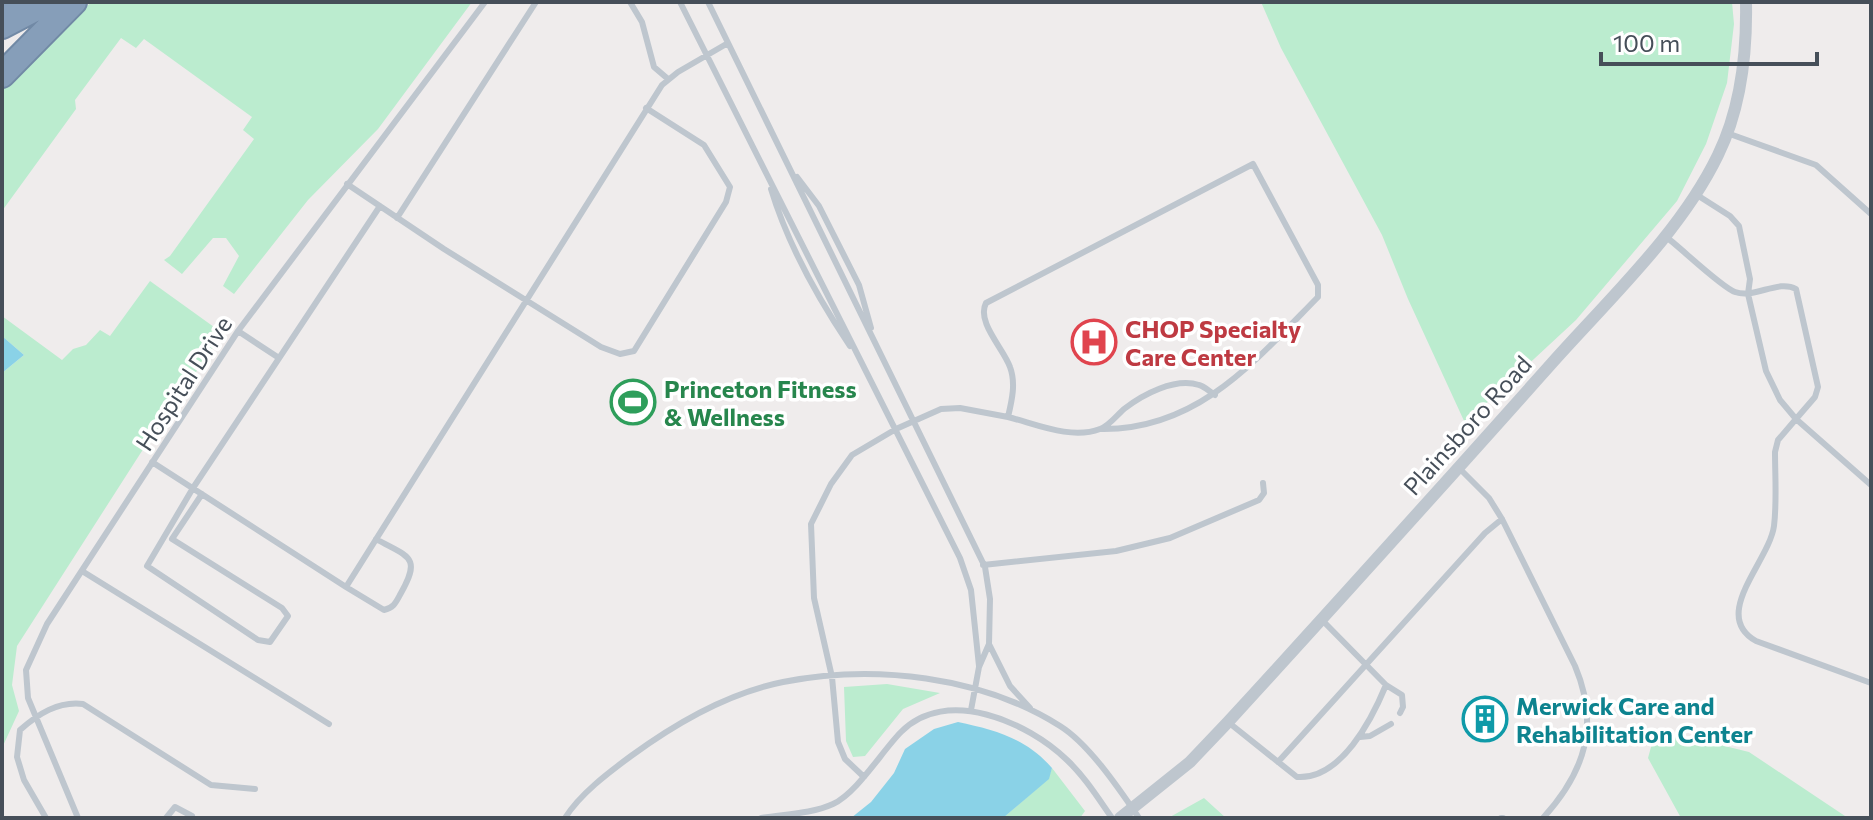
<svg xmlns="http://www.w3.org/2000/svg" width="1873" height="820" font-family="Commissioner,sans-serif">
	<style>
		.green { fill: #bbeccf }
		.water { fill: #8ad2e7 }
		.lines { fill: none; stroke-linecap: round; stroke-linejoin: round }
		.highway-casing { stroke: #7189a5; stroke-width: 28 }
		.lane { stroke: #bec6ce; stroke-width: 6 }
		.street { stroke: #bec6ce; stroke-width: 12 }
		.highway { stroke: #869eb9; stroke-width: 24 }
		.labels { text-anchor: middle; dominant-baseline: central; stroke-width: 7; stroke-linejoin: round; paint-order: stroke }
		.health-label { font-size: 24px; font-weight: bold; fill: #be3a42; stroke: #fff; text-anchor: start }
		.street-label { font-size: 24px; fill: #464f59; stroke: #fff }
		.leisure-label { font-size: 24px; font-weight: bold; fill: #27864d; stroke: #fff; text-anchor: start }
		.culture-label { font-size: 24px; font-weight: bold; fill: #0d838f; stroke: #fff; text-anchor: start }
	</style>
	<rect width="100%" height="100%" fill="#efecec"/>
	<path class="green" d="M92,2H472L378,129L308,200L234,294L223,286L239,256L226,238H213L182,274L164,260L170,256L254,139L243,130L252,117L144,39L136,48L121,38L75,100L76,109L2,211V90L50,34Z
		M1261,2H1732L1734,24L1727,83L1706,144L1677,201L1576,320L1465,423L1408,299L1382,235L1281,48Z
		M150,281L214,327L218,340L140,454L17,646L12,685L19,711L2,748V373L24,355L2,336V316L62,360L73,349L86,345L100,330L110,336Z
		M887,684L940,693L903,709L865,756L853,757L846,741L844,687Z
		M1656,729L1749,752L1848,818H1681L1648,758Z
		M1052,768L1085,811L1080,818H1003L1048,779Z
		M1204,798L1226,818H1169L1170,817Z"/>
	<path class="water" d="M2,336L24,355L2,373Z
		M958,722C995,730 1026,738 1052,768L1049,779L1003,818H851L871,802L894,773L905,749L934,729Z"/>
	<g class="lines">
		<g class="highway-casing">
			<path id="highway" d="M2,7L12,2
				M2,26L48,2
				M2,75L74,2"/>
		</g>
		<path class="lane" d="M630,2L642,22L654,67L668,79
			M680,2L960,558L971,590L979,666
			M708,2L985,567L990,599L989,644L979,667L971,710
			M1727,133L1816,165L1871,214
			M797,177L819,206L859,285L871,328
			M347,184L444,249L601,347L620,354L634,351L726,202L730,187L704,145L646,108
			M771,189C788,245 817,297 850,346
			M397,218L536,2
			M1665,236C1680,247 1721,287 1735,292C1755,299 1778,279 1796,289L1818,387L1815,397L1796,419L1780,400L1766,371L1748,294L1750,279L1739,226L1730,216L1697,195
			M238,331L279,358
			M1008,417C1036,424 1071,440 1100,429C1109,426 1117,415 1124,409C1142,395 1175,377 1199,385C1204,386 1210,392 1215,395
			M152,462L346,587L662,85L678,72L728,43
			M1459,468L1489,498L1502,519L1575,666C1600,725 1585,772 1543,818
			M1871,485L1796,419L1778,440L1775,452C1775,476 1777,502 1774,526C1769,562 1710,615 1756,641L1871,683
			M202,494L172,539L282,608L288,616L270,642L258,640L147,566L193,488L380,206
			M983,565L1116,551L1170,538L1259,500L1264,493L1263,483
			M82,571L329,724
			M346,587L384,610C394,608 396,602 401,593C422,556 408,557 376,539
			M989,644L1010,686L1030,708
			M1386,685L1402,695L1403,707L1400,713
			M1228,722L1297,777C1341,780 1372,719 1386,685L1322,620
			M1360,737L1370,736L1391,724
			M1278,762L1485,533L1502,519
			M864,777L845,759L838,742L832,677L814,598L811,524L831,484L852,455L896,429L941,409L960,408L1008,417C1012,400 1016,383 1010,367C1004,349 976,322 986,303L1253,164L1318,285V297C1256,360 1198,430 1102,429
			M46,818L24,780L17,757L20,730C38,714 58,701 83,704L211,785L255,789
			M78,818L28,698L26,670L47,624L238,331L485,2
			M166,818L175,807L192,816
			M565,818C580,794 608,773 631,756C676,723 728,693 783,682C874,664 981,676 1060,726C1089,744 1120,790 1139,818
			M761,818C785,814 811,814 833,804C857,793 882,751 901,732C946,686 1028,722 1067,760C1085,777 1098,798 1112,818
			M1501,818H1503"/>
		<path class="street" d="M1120,818L1190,762L1228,722C1337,603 1445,483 1552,363C1608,300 1681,232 1718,155C1741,108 1747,54 1746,2"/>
		<use href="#highway" class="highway"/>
	</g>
	<defs>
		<g id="hospital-ring" transform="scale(2.3)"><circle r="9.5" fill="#fff" stroke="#e0444e" stroke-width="1.5"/><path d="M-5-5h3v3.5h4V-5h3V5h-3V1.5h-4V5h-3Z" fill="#e0444e"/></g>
		<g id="stadium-ring" transform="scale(2.3)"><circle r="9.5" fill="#fff" stroke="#2e9e5b" stroke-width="1.5"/><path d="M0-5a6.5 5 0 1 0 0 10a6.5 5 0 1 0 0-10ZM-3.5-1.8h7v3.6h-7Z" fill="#2e9e5b"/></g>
		<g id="building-ring" transform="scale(2.3)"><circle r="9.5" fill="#fff" stroke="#0f9aa8" stroke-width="1.5"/><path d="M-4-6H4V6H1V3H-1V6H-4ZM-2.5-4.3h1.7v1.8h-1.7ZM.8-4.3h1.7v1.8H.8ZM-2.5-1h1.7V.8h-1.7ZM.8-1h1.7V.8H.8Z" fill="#0f9aa8"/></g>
	</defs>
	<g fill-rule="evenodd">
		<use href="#hospital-ring" x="1094" y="342"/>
		<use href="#stadium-ring" x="633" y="402"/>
		<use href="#building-ring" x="1485" y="719"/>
	</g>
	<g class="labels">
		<g class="health-label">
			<text x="1125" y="328">CHOP Specialty<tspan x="1125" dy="28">Care Center</tspan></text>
		</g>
		<g class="street-label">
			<text transform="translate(183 383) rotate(-57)">Hospital Drive</text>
			<text transform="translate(1467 425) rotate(-48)">Plainsboro Road</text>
		</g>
		<g class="leisure-label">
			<text x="664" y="388">Princeton Fitness<tspan x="664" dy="28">&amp; Wellness</tspan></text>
		</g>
		<g class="culture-label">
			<text x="1516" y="705">Merwick Care and<tspan x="1516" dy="28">Rehabilitation Center</tspan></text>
		</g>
	</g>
	<rect width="1873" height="820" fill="none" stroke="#464f59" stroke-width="8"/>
	<path d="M1601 52v12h216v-12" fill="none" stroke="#464f59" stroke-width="4"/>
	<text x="1613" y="52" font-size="24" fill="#464f59" stroke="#ffffff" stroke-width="6" paint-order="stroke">100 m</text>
</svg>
